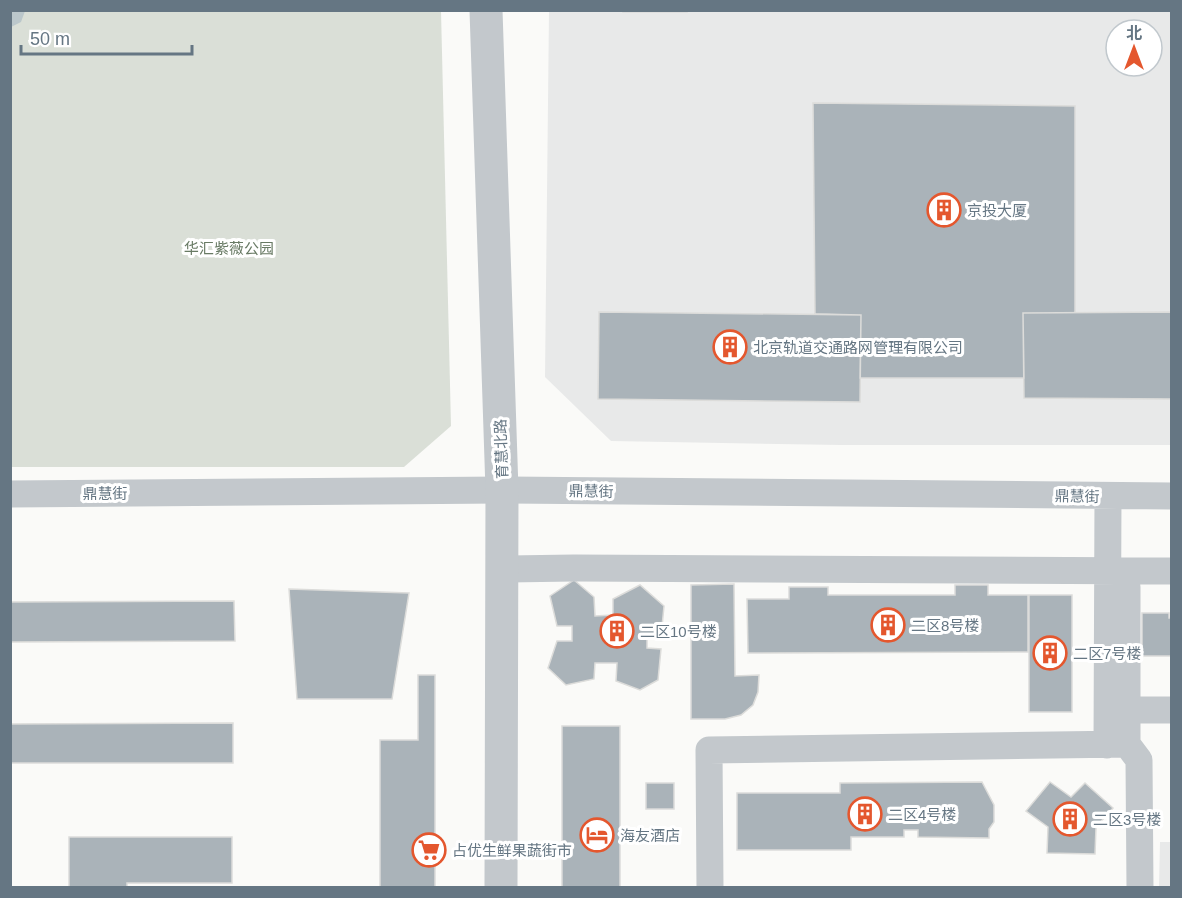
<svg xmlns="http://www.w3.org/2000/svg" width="1182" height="898" font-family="Arial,'Noto Sans SC',sans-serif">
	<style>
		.built { fill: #e8e9e9; fill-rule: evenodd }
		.green { fill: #dadfd7 }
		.water { fill: #bbc7cb }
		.building { fill: #aab3b9; stroke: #dcdcda; stroke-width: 1.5 }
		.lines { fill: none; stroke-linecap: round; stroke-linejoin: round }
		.minor { stroke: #c3c8cc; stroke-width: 27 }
		.tertiary { stroke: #c3c8cc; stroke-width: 33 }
		.labels { text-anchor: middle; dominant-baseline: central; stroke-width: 6; stroke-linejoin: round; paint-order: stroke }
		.poi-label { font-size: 15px; fill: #657683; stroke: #fff; text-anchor: start }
		.park-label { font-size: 15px; fill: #687a64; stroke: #fff }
		.street-label { font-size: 15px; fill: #657683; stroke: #fff }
	</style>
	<rect width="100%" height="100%" fill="#fafaf8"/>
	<path class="built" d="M549,11H1171V445H841L611,441L545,377ZM1116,30H1152V66H1116Z
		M1160,842H1171V887H1159Z"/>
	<path class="green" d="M10,11H441L451,426L404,467H11Z"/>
	<path class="water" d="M11,10L25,11L21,22L11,27Z"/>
	<path class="building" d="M623,10H687V12H623Z
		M813,103L1075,106V313H1023L1024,378H860L861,315L815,314Z
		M599,312L861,315L860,402L598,399Z
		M1172,312V399L1024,398L1023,313Z
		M574,580L594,597L595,616L613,615V599L640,585L664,606L661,637L647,636V648L661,649L658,680L640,690L616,681L617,663H595L594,679L566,685L548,668L557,641H572V626H557L550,596Z
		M734,584L735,676L759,675L758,692L753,705L741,715L725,719H691V585Z
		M955,585H988V595H1028V652L748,653L747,599H789V587H828V595H955Z
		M289,589L409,593L392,699H297Z
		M1029,595H1072V712H1029Z
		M234,601L235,641L10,642V602Z
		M1142,613H1169V618H1172V656H1142Z
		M418,675H435V888H380V740H418Z
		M233,723V763H10V724Z
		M562,726H620V888H562Z
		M982,782L994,805V822L989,829V838L918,837V830H904V837H851V850H737V793H840V783Z
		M1050,782L1071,797L1085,783L1113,808L1096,827L1095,854L1047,853L1048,827L1026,811Z
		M646,783H674V809H646Z
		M69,837H232V883H127V888H69Z"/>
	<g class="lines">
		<path class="minor" d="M10,494L502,490L1172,496
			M502,569L574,568L1172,571
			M1127,587V744
			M1109,710H1172
			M1107,745L1108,496
			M710,888L709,750L1127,744L1139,760L1140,888"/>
		<path class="tertiary" d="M486,10L502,490L501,888"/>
	</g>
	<defs>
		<g id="building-ring" transform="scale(1.725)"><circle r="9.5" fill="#fff" stroke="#e4572e" stroke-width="1.5"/><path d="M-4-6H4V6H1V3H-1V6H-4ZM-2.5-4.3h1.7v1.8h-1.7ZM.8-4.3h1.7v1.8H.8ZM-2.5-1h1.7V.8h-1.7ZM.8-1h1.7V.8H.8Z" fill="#e4572e"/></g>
		<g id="hotel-ring" transform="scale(1.725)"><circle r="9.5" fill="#fff" stroke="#e4572e" stroke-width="1.5"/><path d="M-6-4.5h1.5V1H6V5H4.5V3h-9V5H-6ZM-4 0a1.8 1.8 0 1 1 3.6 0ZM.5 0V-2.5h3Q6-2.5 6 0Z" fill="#e4572e"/></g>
		<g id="supermarket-ring" transform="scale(1.725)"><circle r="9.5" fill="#fff" stroke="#e4572e" stroke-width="1.5"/><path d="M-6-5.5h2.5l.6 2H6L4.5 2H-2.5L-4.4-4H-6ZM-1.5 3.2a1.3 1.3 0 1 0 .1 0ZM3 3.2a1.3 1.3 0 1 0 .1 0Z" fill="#e4572e"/></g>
	</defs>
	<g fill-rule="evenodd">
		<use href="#building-ring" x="944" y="210"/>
		<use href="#building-ring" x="730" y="347"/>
		<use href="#building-ring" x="888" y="625"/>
		<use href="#building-ring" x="617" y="631"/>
		<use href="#building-ring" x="1050" y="653"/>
		<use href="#building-ring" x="865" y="814"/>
		<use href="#building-ring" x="1070" y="819"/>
		<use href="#hotel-ring" x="597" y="835"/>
		<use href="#supermarket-ring" x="429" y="850"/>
	</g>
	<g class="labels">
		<g class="poi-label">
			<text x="967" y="210">京投大厦</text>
			<text x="753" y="347">北京轨道交通路网管理有限公司</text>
			<text x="911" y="625">二区8号楼</text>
			<text x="640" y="631">二区10号楼</text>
			<text x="1073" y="653">二区7号楼</text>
			<text x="888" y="814">二区4号楼</text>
			<text x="1093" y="819">二区3号楼</text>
			<text x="620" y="835">海友酒店</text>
			<text x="452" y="850">占优生鲜果蔬街市</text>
		</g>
		<g class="park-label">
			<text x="229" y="248">华汇紫薇公园</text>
		</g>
		<g class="street-label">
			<text transform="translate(501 449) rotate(-92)">育慧北路</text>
			<text transform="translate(591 491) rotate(1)">鼎慧街</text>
			<text x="105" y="493">鼎慧街</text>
			<text transform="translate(1077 496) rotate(1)">鼎慧街</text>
		</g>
	</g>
	<rect width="1182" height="898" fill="none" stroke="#657683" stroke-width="24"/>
	<g transform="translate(1134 48)"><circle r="28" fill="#ffffff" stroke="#c1c8cd" stroke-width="1.5"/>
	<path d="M0-4.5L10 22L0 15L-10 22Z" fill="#e4572e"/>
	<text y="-9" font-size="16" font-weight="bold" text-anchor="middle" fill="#657683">北</text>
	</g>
	<path d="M21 45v9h171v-9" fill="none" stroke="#657683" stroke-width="3"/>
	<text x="30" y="45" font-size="18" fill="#657683" stroke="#ffffff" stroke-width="4.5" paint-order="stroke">50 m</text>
</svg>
